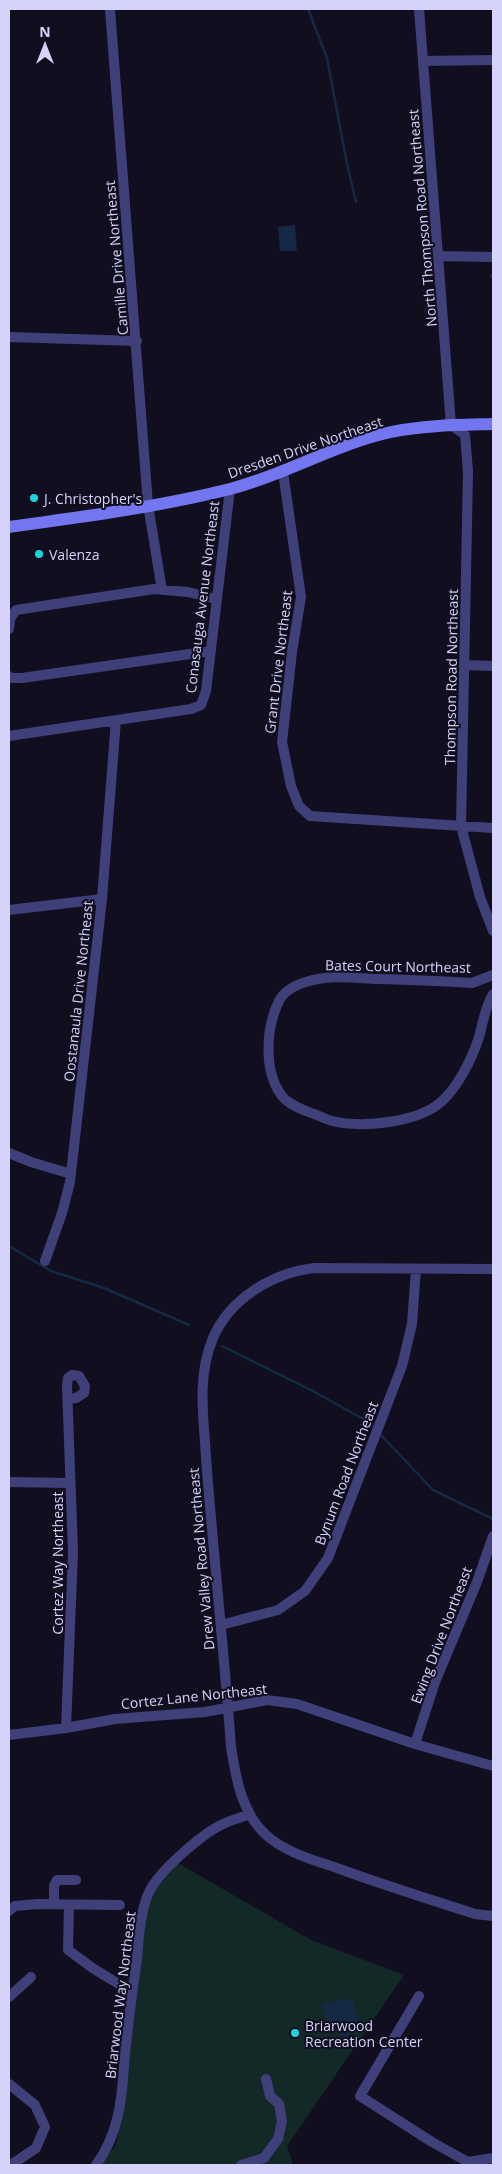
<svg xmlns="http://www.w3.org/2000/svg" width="502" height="2174" font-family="'Open Sans',sans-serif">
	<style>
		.green { fill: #132927 }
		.water { fill: #152944 }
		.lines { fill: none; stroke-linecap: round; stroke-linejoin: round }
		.stream { stroke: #152944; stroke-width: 2.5 }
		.street { stroke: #3f4079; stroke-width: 10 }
		.secondary { stroke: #7476ef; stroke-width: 12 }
		.poi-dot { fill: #19d4df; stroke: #110f1f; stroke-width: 2 }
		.labels { text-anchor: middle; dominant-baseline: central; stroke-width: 4; stroke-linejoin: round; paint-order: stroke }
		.street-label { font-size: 14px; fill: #d5d3fa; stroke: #110f1f }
		.poi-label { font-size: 14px; fill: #d5d3fa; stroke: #110f1f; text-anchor: start }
	</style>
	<rect width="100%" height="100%" fill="#110f1f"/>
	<path class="green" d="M178,1863L311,1940L404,1975L287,2146L293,2165H97L116,2146L130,2053L144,1897Z"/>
	<path class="water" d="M295,225L297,251H280L278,227Z
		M352,1998L358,2021L349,2023L352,2034L340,2037L337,2025L328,2027L322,2005Z"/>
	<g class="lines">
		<path class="stream" d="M308,9L327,58L347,164L356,202
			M491,276L493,277
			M9,1246L51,1271L104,1288L189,1325
			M222,1346L309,1389L367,1421L374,1428
			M380,1434L433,1490L493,1519"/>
		<path class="street" d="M110,9L148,505L162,590
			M419,9L451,425L465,435L468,472L461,826L480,897L493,931
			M423,61L493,60
			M438,256L493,257
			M9,337L137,341
			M283,472L301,597L292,652L282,742L291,786L299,806L310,816L493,828
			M9,629L10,619L16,610L154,589L188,592L216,599
			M464,665L493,666
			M9,676L10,678H22L211,651
			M9,736L191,709L201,705L206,691L230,489
			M9,910L102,899
			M493,975L472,983C441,981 409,980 378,979C354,978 329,974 306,982C296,985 284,991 279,1001C266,1027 263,1071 282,1096C288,1104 301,1109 311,1113C318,1115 325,1119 332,1121C362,1128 417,1123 441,1102C458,1087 472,1059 479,1037C483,1023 485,1007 493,994
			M9,1153L31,1162L71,1174
			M45,1261L62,1213L70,1182L102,899L116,720
			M493,1269L314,1268C273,1273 230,1298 213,1338C199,1371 202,1407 205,1442C207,1475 210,1507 213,1540C219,1609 226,1678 231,1747C236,1778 241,1811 265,1834C284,1852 313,1860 337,1868C383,1885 429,1899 475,1914L493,1916
			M9,1482L70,1483
			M221,1625L278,1610L305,1591L328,1558L402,1366L412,1324L416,1269
			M66,1728L73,1552L67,1386L68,1378L72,1375L79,1376L85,1386L84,1393L76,1398L68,1399
			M9,1735L66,1728L115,1719L205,1712L267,1700L297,1704L415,1744L493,1766
			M415,1744L435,1682L477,1582L493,1536
			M54,1904V1886L57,1880H76
			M69,1905L68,1950L94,1969L132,1992
			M9,1911L15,1906L37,1904L120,1905
			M419,1996L360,2096L432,2142L468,2162L493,2158
			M9,1997L31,1977
			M9,2084L35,2105L45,2127L36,2148L11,2165
			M96,2165C118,2135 122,2101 124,2065C127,2029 132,1994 137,1959C139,1937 140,1912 149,1892C159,1871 201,1835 221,1825C230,1820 240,1818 250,1814
			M241,2165L264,2158L278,2139L282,2121L279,2104L270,2096L266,2079"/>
		<path class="secondary" d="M9,527C82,517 158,507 230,489C285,475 335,444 391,432C425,425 459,425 493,424"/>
	</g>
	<g class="poi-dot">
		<circle cx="34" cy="498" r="5"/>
		<circle cx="39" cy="554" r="5"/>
		<circle cx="295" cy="2033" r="5"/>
	</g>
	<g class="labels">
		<g class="street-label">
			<text transform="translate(422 218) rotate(-95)">North Thompson Road Northeast</text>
			<text transform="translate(116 258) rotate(-95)">Camille Drive Northeast</text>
			<text transform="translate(305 447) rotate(-19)">Dresden Drive Northeast</text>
			<text transform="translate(202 597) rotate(-83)">Conasauga Avenue Northeast</text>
			<text transform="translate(278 662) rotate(-83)">Grant Drive Northeast</text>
			<text transform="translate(451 677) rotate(-89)">Thompson Road Northeast</text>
			<text transform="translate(398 966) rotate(1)">Bates Court Northeast</text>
			<text transform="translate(78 991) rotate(-84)">Oostanaula Drive Northeast</text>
			<text transform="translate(346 1473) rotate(-69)">Bynum Road Northeast</text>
			<text transform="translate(201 1559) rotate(-95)">Drew Valley Road Northeast</text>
			<text transform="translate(57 1563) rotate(-90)">Cortez Way Northeast</text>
			<text transform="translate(441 1635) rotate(-69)">Ewing Drive Northeast</text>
			<text transform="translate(194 1696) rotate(-6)">Cortez Lane Northeast</text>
			<text transform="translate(120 1995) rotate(-83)">Briarwood Way Northeast</text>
		</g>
		<g class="poi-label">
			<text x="44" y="498">J. Christopher's</text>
			<text x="49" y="554">Valenza</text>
			<text x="305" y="2025">Briarwood<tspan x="305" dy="16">Recreation Center</tspan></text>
		</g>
	</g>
	<rect width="502" height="2174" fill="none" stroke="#d5d3fa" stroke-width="20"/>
	<g transform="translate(45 45)" stroke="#110f1f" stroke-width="4" paint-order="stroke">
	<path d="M0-4L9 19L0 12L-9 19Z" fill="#d5d3fa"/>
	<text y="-8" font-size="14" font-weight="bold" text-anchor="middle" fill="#d5d3fa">N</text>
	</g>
</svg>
